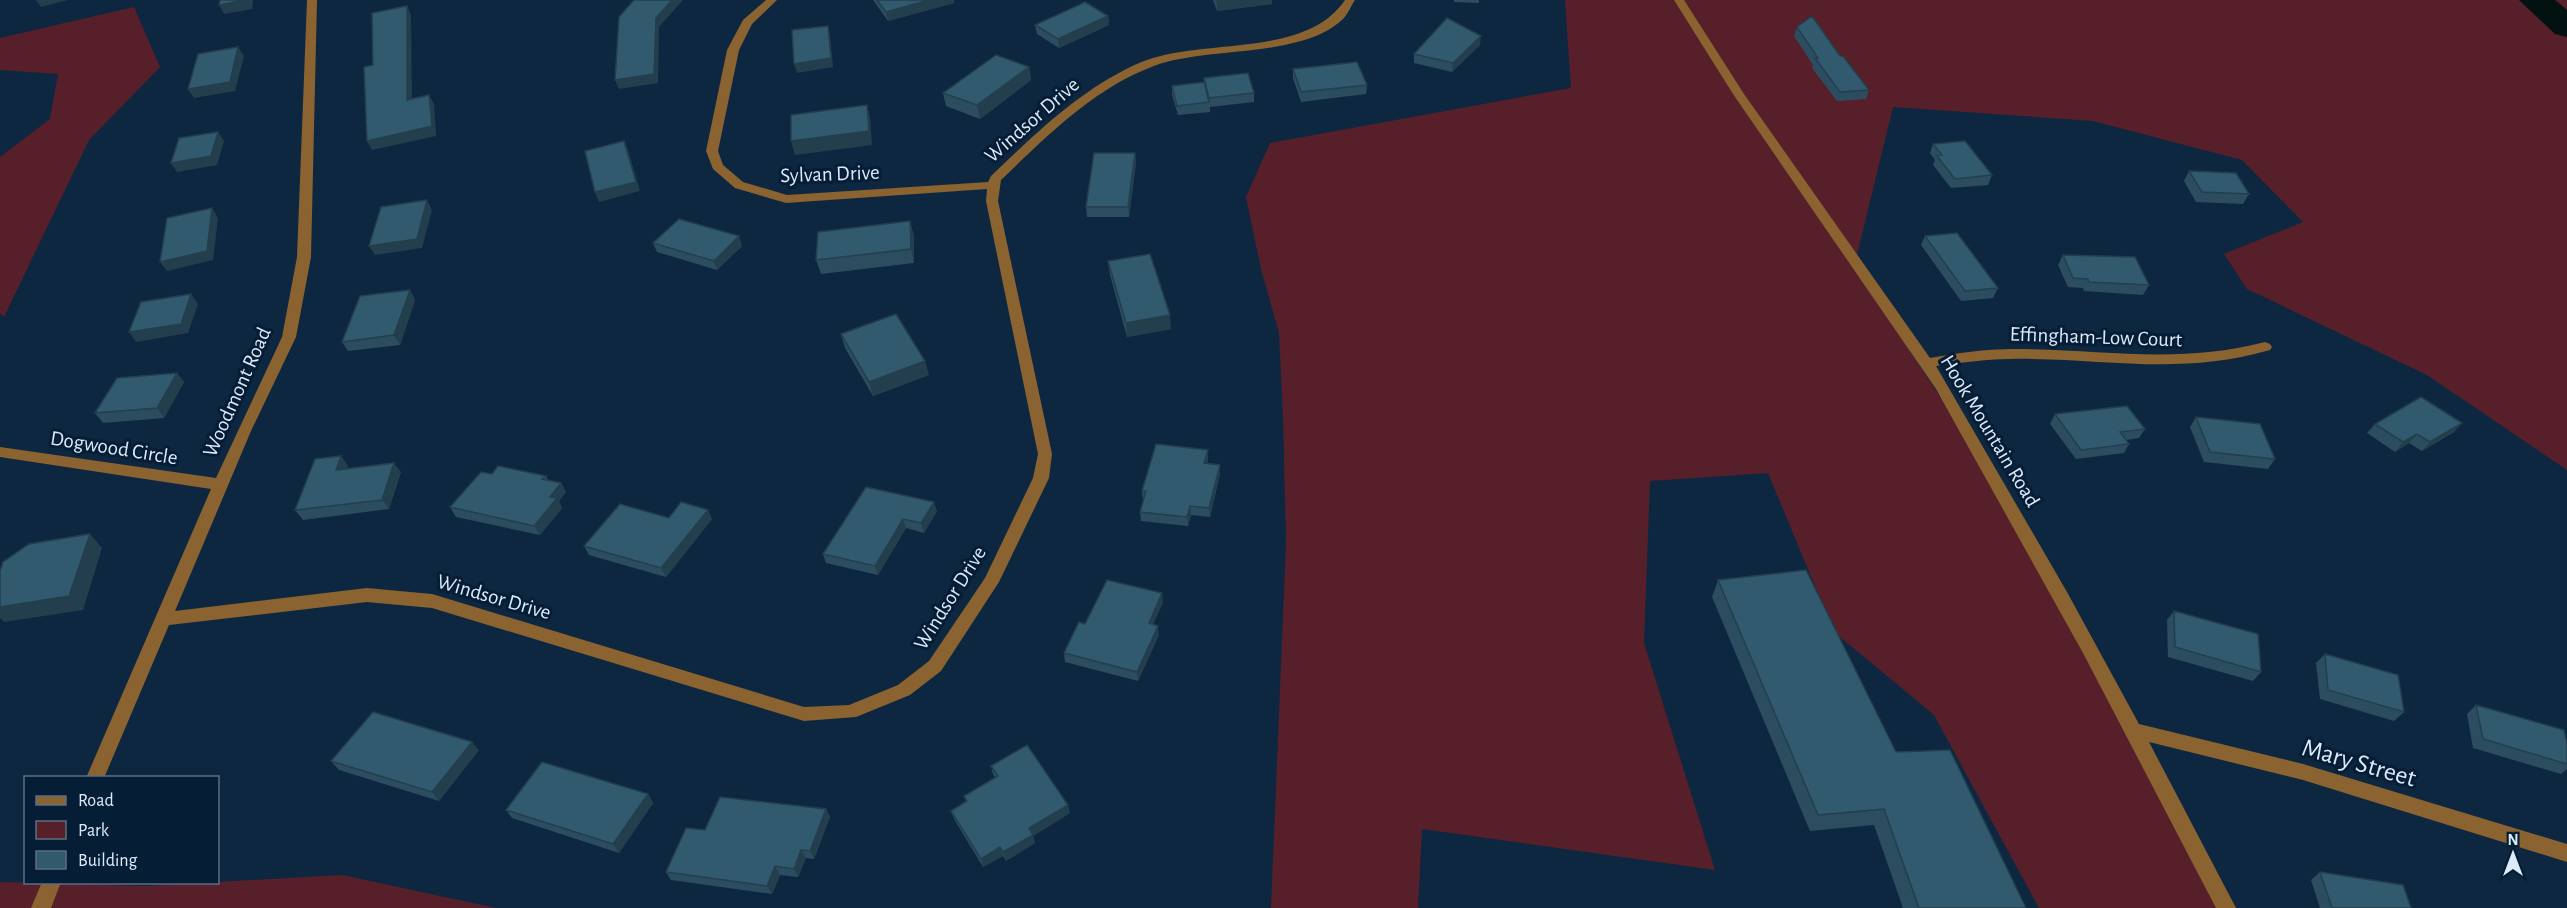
<svg xmlns="http://www.w3.org/2000/svg" width="2567" height="908" font-family="'Alegreya Sans',sans-serif">
	<style>
		.green { fill: #571f2a }
		.lines { fill: none; stroke-linecap: round; stroke-linejoin: round }
		.river { fill: #011211; fill-rule: evenodd }
		.minor { fill: #8a6331; fill-rule: evenodd }
		.wall { fill: #2b4d5f }
		.shaded-wall { fill: #233f4d }
		.building { fill: #325a6e; stroke: #233f4d; stroke-width: 1.5 }
		.labels { text-anchor: middle; dominant-baseline: central; stroke-width: 6; stroke-linejoin: round; paint-order: stroke }
		.street-label { font-size: 21px; fill: #dcebfb; stroke: #051d35 }
		.near-street-label { font-size: 26px; fill: #dcebfb; stroke: #051d35 }
	</style>
	<rect width="100%" height="100%" fill="#0e2740"/>
	<path class="green" d="M1565,0H2567V470L2427,375L2247,289L2224,254L2303,222L2242,160L2093,121L1893,107L1854,267L2029,531L2228,908H2039L1934,715L1834,632L1768,473L1650,481L1644,643L1715,870L1422,829L1418,908H1271L1286,543L1283,417L1279,333L1261,269L1246,197L1270,143L1571,88Z
		M134,7L160,67L89,140L4,317L0,313V157L50,119L58,74L0,70V38Z
		M342,875L496,908H0V882L145,886Z"/>
	<g class="lines">
		<path class="river" d="M2519,0H2555L2567,10V37L2555,34Z"/>
		<path class="minor" d="M307,0H317L311,257L296,337L251,431L175,611L367,588L432,594L804,707L849,705L898,685L929,661L985,578L1033,478L1038,454L986,201L987,189L786,203L735,188L713,169L706,151L727,50L743,20L766,0H777L752,24L739,50L718,151L723,165L743,182L787,195L988,182L991,176C1036,133 1085,85 1144,61C1204,38 1306,58 1345,0H1355C1351,6 1348,14 1343,19C1301,59 1207,46 1154,66C1094,88 1046,137 1001,180L998,201L1052,454L1049,478L999,582L941,671L910,695L856,717L804,721L432,608L367,602L169,625L104,778H86L211,489L0,457V447L216,478L282,337L297,257Z
			M1674,0H1684L1744,94L1930,358C1957,353 1985,349 2013,349C2102,349 2176,365 2265,342L2270,344L2272,347L2270,350C2175,377 2103,357 2009,359C1985,359 1960,363 1936,366L2067,592L2139,724L2303,764L2567,844V862L2303,780L2149,742L2236,908H2216L2083,653L1936,389L1733,94Z
			M42,882H61L51,908H31Z"/>
	</g>
	<path class="wall" d="M873,0H954V3L888,21Z
		M1213,0H1272V4L1217,11Z
		M1454,0H1479V3L1454,2Z
		M1108,16L1109,25L1059,48L1037,34L1035,25Z
		M1797,27L1840,56L1869,90L1866,99L1837,101L1812,68L1813,65L1794,36Z
		M1480,45L1452,72L1414,63V54Z
		M1029,67L1031,80L980,119L946,106L943,93Z
		M1293,69L1367,85L1366,94L1301,102L1293,78Z
		M1204,78L1254,93V102L1210,107V112L1178,115L1172,95V86L1204,82Z
		M1933,144L1992,175L1988,185L1951,188L1933,165L1935,160L1930,153Z
		M1135,153L1136,163L1129,217H1087L1086,207Z
		M2189,171L2249,194L2243,204L2196,202L2184,181Z
		M914,235V263L821,274L816,260Z
		M1925,236L1998,288L1993,298L1961,301L1921,245Z
		M653,243L742,246L717,270L657,252Z
		M2063,255L2149,285L2143,295L2084,291L2083,288L2068,287L2058,265Z
		M1108,261L1171,329L1127,337L1110,275Z
		M410,290L415,300L400,345L348,351L342,342Z
		M841,334L929,375L873,396L845,348Z
		M177,373L184,382L164,418L103,423L95,413Z
		M2055,414L2145,429L2139,438L2126,440L2129,444L2124,453L2076,459L2050,424Z
		M2196,417L2275,459L2268,469L2204,462L2190,427Z
		M2462,423L2454,432L2422,451L2409,443L2395,452L2367,433L2375,424Z
		M1208,450V459L1207,463L1220,474L1210,517L1191,515L1188,526L1141,521L1140,512L1143,501L1142,491Z
		M341,456L348,466L347,468L401,472L389,509L303,520L295,510Z
		M492,474L546,476L548,480L561,483L566,492L559,501L562,508L540,535L456,517L450,507Z
		M866,487L937,511L924,533L906,528L878,575L826,563L823,554Z
		M669,518L712,519L666,577L589,555L584,546Z
		M1718,580L1896,752L2026,908H1903L1874,825L1810,831L1712,597Z
		M1163,602L1153,624L1159,635L1138,681L1065,662L1064,653L1085,624Z
		M2174,611L2261,672L2253,681L2168,657L2167,620Z
		M2325,654L2404,712L2394,721L2320,699L2316,663Z
		M2476,705L2567,744V769L2561,774L2473,748L2467,714Z
		M479,750L439,801L339,770L331,761Z
		M991,766L1070,813L1033,836L1035,843L1006,861L1003,856L983,867L954,819L951,811L966,802L964,796L995,778L993,774Z
		M648,794L653,803L619,853L512,818L506,810Z
		M826,809L830,817L814,859L806,858L798,877L780,875L772,894L671,880L666,872L705,830Z
		M2320,872L2411,908H2320L2311,880Z"/>
	<path class="shaded-wall" d="M36,0H68L41,7Z
		M246,0H253L252,9L224,14L219,5Z
		M672,0H683L659,27L658,83L619,89L615,80L656,18Z
		M929,0H954V3L888,21L886,12Z
		M1231,0H1272V4L1217,11V2Z
		M407,6L411,15L412,109L407,100Z
		M1108,16L1109,25L1059,48L1058,39Z
		M828,26L830,35L833,67L797,73L794,64Z
		M1481,36L1480,45L1452,72L1453,63Z
		M238,47L244,56L235,91L194,98L188,89Z
		M1029,67L1031,80L980,119L977,105Z
		M429,95L434,104L436,136L372,150L367,141Z
		M867,105L870,118L872,145L795,155L791,141Z
		M218,132L224,141L217,165L177,172L171,163Z
		M624,141L628,150L640,191L599,202L595,192Z
		M1135,153L1136,163L1129,217L1128,207Z
		M427,200L432,210L422,248L375,255L369,246Z
		M212,208L218,218L213,260L167,271L160,262Z
		M910,221L914,235V263L911,249Z
		M739,236L742,246L717,270L714,261Z
		M410,290L415,300L400,345L394,335Z
		M191,294L198,304L188,333L136,342L129,332Z
		M1170,315L1171,329L1127,337L1126,323Z
		M925,361L929,375L873,396L869,382Z
		M177,373L184,382L164,418L157,408Z
		M2462,423L2454,432L2422,451L2430,442Z
		M2417,434L2409,443L2395,452L2403,442Z
		M1208,450V459L1205,473L1204,463Z
		M341,456L348,466L343,479L336,470Z
		M394,463L401,472L389,509L382,500Z
		M1220,465V474L1210,517L1209,508Z
		M561,483L566,492L559,501L562,508L540,535L534,526L550,497Z
		M934,502L937,511L924,533L921,523Z
		M1190,506L1191,515L1188,526L1187,517Z
		M708,510L712,519L666,577L661,568Z
		M903,519L906,528L878,575L875,566Z
		M90,534L102,548L83,610L4,622L0,618V607Z
		M1162,593L1163,602L1150,632L1149,623Z
		M1158,626L1159,635L1138,681L1137,672Z
		M472,742L479,750L439,801L432,792Z
		M648,794L653,803L619,853L613,844Z
		M1068,805L1070,813L1033,836L1035,843L1006,861L1003,852L1029,828Z
		M826,809L830,817L814,859L810,851Z
		M1000,847L1003,856L983,867L981,859Z
		M801,850L806,858L798,877L794,869Z
		M775,866L780,875L772,894L767,886Z"/>
	<path class="building" d="M220,0H246L219,5Z
		M634,0H672L656,18L654,74L615,80L619,17Z
		M877,0H929L886,12Z
		M1216,0H1231L1217,2Z
		M1085,2L1108,16L1058,39L1035,25Z
		M407,6V100L429,95L432,126L367,141L364,67L373,65L372,13Z
		M1812,16L1840,56H1843L1869,90L1840,92L1815,58H1818L1797,27Z
		M1447,18L1481,36L1453,63L1414,54Z
		M828,26L831,58L794,64L792,30Z
		M238,47L230,82L188,89L198,54Z
		M996,55L1029,67L977,105L943,93Z
		M1357,62L1367,85L1301,92L1293,69Z
		M1248,73L1254,93L1209,98L1204,78Z
		M1204,82L1209,102L1177,106L1172,86Z
		M867,105L869,131L791,141V115Z
		M218,132L211,156L171,163L179,138Z
		M624,141L636,182L595,192L585,151Z
		M1965,141L1992,175L1955,179L1937,156L1942,155L1933,144Z
		M1094,153H1135L1128,207H1086Z
		M2189,171L2236,173L2249,194L2202,192Z
		M427,200L417,239L369,246L381,207Z
		M212,208L207,251L160,262L167,218Z
		M679,219L739,236L714,261L653,243Z
		M910,221L911,249L816,260L818,232Z
		M1957,233L1998,288L1965,291L1925,236Z
		M1150,254L1170,315L1126,323L1108,261Z
		M2063,255L2135,257L2149,285L2089,282L2088,279L2073,278Z
		M410,290L394,335L342,342L360,296Z
		M191,294L181,324L129,332L141,302Z
		M896,314L925,361L869,382L841,334Z
		M177,373L157,408L95,413L117,378Z
		M2421,397L2462,423L2430,442L2417,434L2403,442L2375,424Z
		M2127,406L2145,429L2120,432L2129,444L2081,450L2055,414Z
		M2196,417L2260,424L2275,459L2210,452Z
		M1156,444L1208,450L1204,463L1220,465L1209,508L1190,506L1187,517L1140,512L1146,491H1142Z
		M341,456L336,470L394,463L382,500L295,510L315,459Z
		M498,466L546,476L542,479L561,483L550,497L557,498L534,526L450,507L481,472L492,474Z
		M866,487L934,502L921,523L903,519L875,566L823,554Z
		M681,502L708,510L661,568L584,546L620,504L669,518Z
		M90,534L69,596L0,607V571L3,562L29,544Z
		M1806,570L1896,752L1950,750L2026,908H1919L1884,809L1818,815L1718,580Z
		M1107,580L1162,593L1149,623L1158,626L1137,672L1064,653L1079,622L1085,624Z
		M2174,611L2258,634L2261,672L2175,647Z
		M2325,654L2398,675L2404,712L2328,690Z
		M2476,705L2564,730L2567,744V764L2483,739Z
		M373,712L472,742L432,792L331,761Z
		M1027,745L1068,805L1029,828L1033,835L1003,852L1000,847L981,859L951,811L967,801L964,796L998,776L991,766Z
		M542,762L648,794L613,844L506,810Z
		M720,797L826,809L810,851L801,850L794,869L775,866L767,886L666,872L686,828L705,830Z
		M2320,872L2403,885L2411,908H2332Z"/>
	<g class="labels">
		<g class="street-label">
			<text transform="translate(1032 120) rotate(-41)">Windsor Drive</text>
			<text transform="translate(830 174) rotate(-2)">Sylvan Drive</text>
			<text transform="translate(2096 337) rotate(2)">Effingham-Low Court</text>
			<text transform="translate(237 392) rotate(-66)">Woodmont Road</text>
			<text transform="translate(1990 431) rotate(59)">Hook Mountain Road</text>
			<text transform="translate(114 448) rotate(9)">Dogwood Circle</text>
			<text transform="translate(494 597) rotate(16)">Windsor Drive</text>
			<text transform="translate(950 598) rotate(-58)">Windsor Drive</text>
		</g>
		<g class="near-street-label">
			<text transform="translate(2359 763) rotate(16)">Mary Street</text>
		</g>
	</g>
	<rect x="24" y="776" width="195" height="108" fill="#051d35" stroke="#5b6f84" stroke-width="1.5"/>
	<rect x="36" y="796" width="30" height="9" fill="#8a6331" stroke="#5b6f84" stroke-width="1.5"/>
	<text x="78" y="806" font-size="18" fill="#dcebfb">Road</text>
	<rect x="36" y="821" width="30" height="18" fill="#571f2a" stroke="#5b6f84" stroke-width="1.5"/>
	<text x="78" y="836" font-size="18" fill="#dcebfb">Park</text>
	<rect x="36" y="851" width="30" height="18" fill="#325a6e" stroke="#5b6f84" stroke-width="1.5"/>
	<text x="78" y="866" font-size="18" fill="#dcebfb">Building</text>
	<g transform="translate(2513 854)" stroke="#051d35" stroke-width="4.5" paint-order="stroke">
	<path d="M0-4.5L10 22L0 15L-10 22Z" fill="#dcebfb"/>
	<text y="-9" font-size="16" font-weight="bold" text-anchor="middle" fill="#dcebfb">N</text>
	</g>
</svg>
